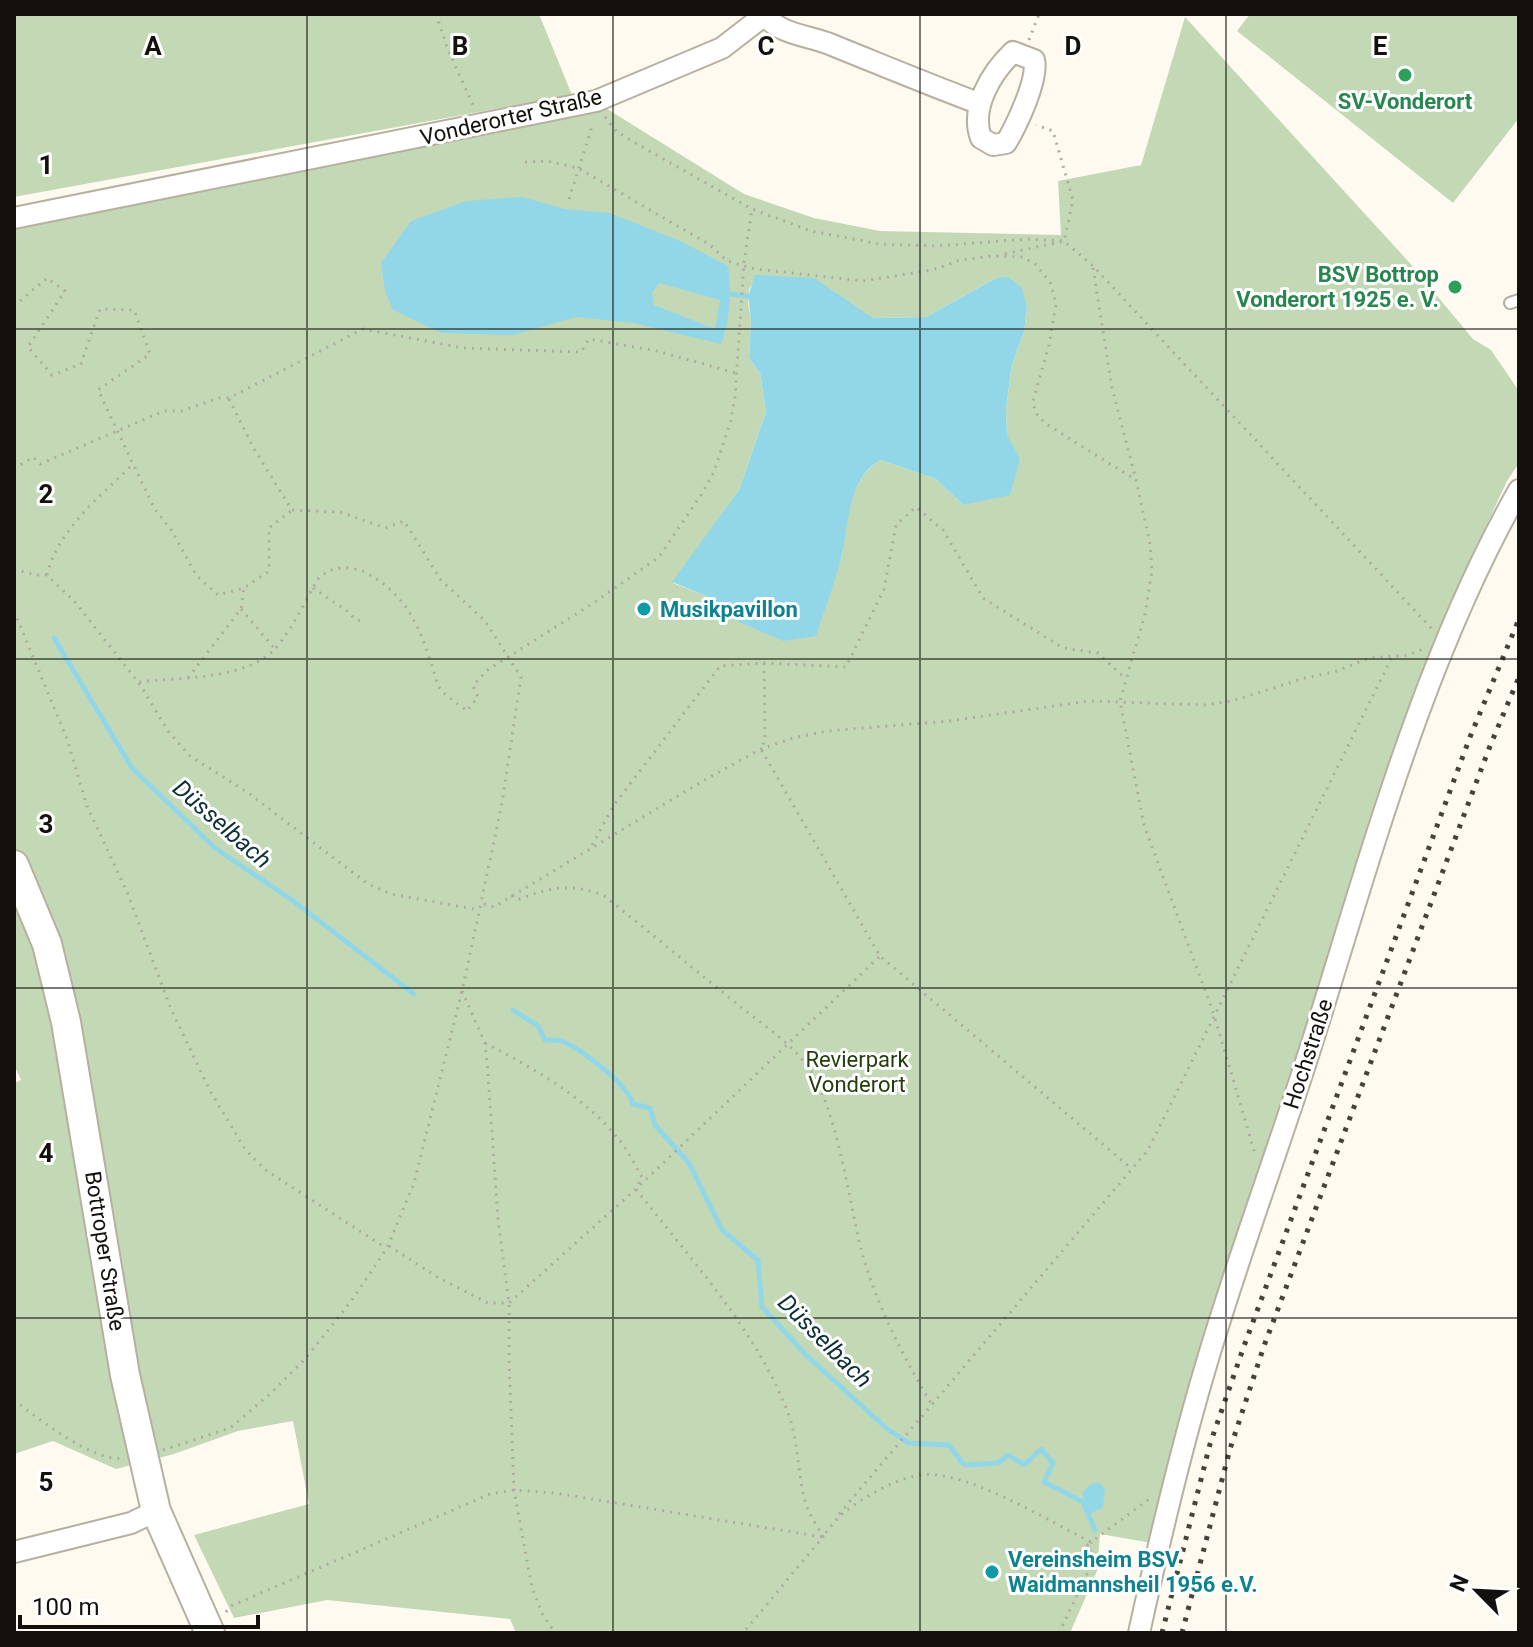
<svg xmlns="http://www.w3.org/2000/svg" width="1533" height="1647" font-family="Roboto,sans-serif">
	<style>
		.green { fill: #c3d9b6; fill-rule: evenodd }
		.water { fill: #92d7e8; fill-rule: evenodd }
		.lines { fill: none; stroke-linecap: round; stroke-linejoin: round }
		.stream { stroke: #92d7e8; stroke-width: 5 }
		.service-casing { stroke: #b7b0a0; stroke-width: 14 }
		.minor-casing { stroke: #b7b0a0; stroke-width: 24 }
		.secondary-casing { stroke: #b7b0a0; stroke-width: 32 }
		.path { stroke: #afaba2; stroke-width: 3; stroke-dasharray: 2 6; stroke-linecap: butt }
		.service { stroke: #fff; stroke-width: 10 }
		.minor { stroke: #fff; stroke-width: 20 }
		.secondary { stroke: #fff; stroke-width: 28 }
		.rail { stroke: #45423c; stroke-width: 5; stroke-dasharray: 4 8; stroke-linecap: butt }
		.grid { fill: none; stroke: #14110c; stroke-width: 2; stroke-opacity: 0.55 }
		.leisure-dot { fill: #2e9e5b; stroke: #fff; stroke-width: 3 }
		.culture-dot { fill: #0f9aa8; stroke: #fff; stroke-width: 3 }
		.labels { text-anchor: middle; dominant-baseline: central; stroke-width: 6; stroke-linejoin: round; paint-order: stroke }
		.leisure-label { font-size: 22px; font-weight: bold; fill: #27864d; stroke: #fff }
		.street-label { font-size: 22px; fill: #14110c; stroke: #fff }
		.culture-label { font-size: 22px; font-weight: bold; fill: #0d838f; stroke: #fff; text-anchor: start }
		.park-label { font-size: 22px; fill: #243e0b; stroke: #fff }
		.water-label { font-size: 24px; font-style: italic; fill: #0d2f37; stroke: #fff }
		.grid-label { font-size: 26px; text-anchor: middle; font-weight: bold; fill: #14110c; stroke: #fff; stroke-width: 6; stroke-linejoin: round; paint-order: stroke }
	</style>
	<rect width="100%" height="100%" fill="#fffaf0"/>
	<path class="green" d="M14,14H539L572,95L14,197Z
		M1250,14H1514L1519,18V118L1453,203L1237,31Z
		M1185,17L1408,261L1473,339L1491,350L1519,391V463L1507,481L1454,596L1391,767L1162,1487L1152,1543L1100,1534L1097,1571L1070,1633H516L510,1619L327,1600L234,1618L194,1535L309,1504L293,1421L238,1431L174,1454L116,1469L53,1441L14,1454V1083L21,1080L14,1065V229L604,107L744,194L814,218L880,231L1061,235L1058,181L1141,165ZM996,278L1027,308L1024,332L1012,364L1006,409L1007,435L963,505L936,479L881,460C848,478 846,526 841,560L733,619L708,597L673,583L739,490L766,412L760,373L749,358L751,319L748,303L749,289L753,283L873,318L926,317Z"/>
	<path class="water" d="M522,197L565,209L610,213L680,241L728,266C732,291 730,321 721,344L633,323L576,317L513,335L442,333L393,310L385,291L381,263L411,221L466,201ZM659,283L720,300L715,329L654,305L652,293Z
		M755,275L814,278L873,318L926,317L996,278L1008,277L1022,288L1027,308L1024,332L1012,364L1006,409L1007,435L1020,459L1010,495L963,505L936,479L881,460C847,478 849,525 841,559C834,585 824,611 816,636L783,641L733,619L708,597L672,582L739,490L766,412L760,373L749,358L751,319L748,296Z
		M1099,1482L1105,1489L1103,1507L1088,1515L1082,1493L1091,1484Z"/>
	<g class="lines">
		<path class="stream" d="M730,294L748,296
			M54,638L132,768L215,848L292,900L414,994
			M513,1010L538,1026L545,1040C551,1040 558,1039 564,1042C584,1051 627,1084 633,1104L650,1108L655,1125L689,1163L722,1230L758,1260L762,1307L806,1355L886,1428L908,1443L949,1445L964,1465L998,1463L1008,1455L1024,1465L1041,1449L1053,1463L1044,1482L1083,1502L1095,1530"/>
		<g class="service-casing">
			<path id="service" d="M1510,303L1519,300"/>
		</g>
		<g class="minor-casing">
			<path id="minor" d="M765,16C781,34 805,35 827,43C877,63 927,84 978,103
				M1013,52L1034,60C1039,79 1016,126 1006,143L993,145L981,138C970,108 991,73 1013,52Z
				M14,218L596,101L722,48L766,14
				M14,1552L131,1523L156,1511
				M1139,1633C1159,1542 1180,1452 1207,1362C1239,1254 1279,1148 1313,1040C1371,856 1423,659 1519,490"/>
		</g>
		<g class="secondary-casing">
			<path id="secondary" d="M14,865L47,944L66,1022L125,1375L156,1511L210,1633"/>
		</g>
		<path class="path" d="M436,14L448,50L474,107
			M1029,40L1039,14
			M605,117L615,130L630,140L752,209L811,231L879,244L936,246L1027,239L1064,241L1093,266L1134,310L1433,630
			M525,162L547,161L578,168L710,245L727,261L756,269L863,281L932,270L960,260L993,256L1023,257L1035,264L1050,282L1056,304L1049,345L1033,401L1035,412L1046,424L1136,480
			M569,199L591,130L590,125
			M1005,254L1064,241L1073,200L1053,131L1036,125
			M1093,268L1112,388L1136,480L1150,544L1152,570L1145,614L1120,701L1144,825L1214,1015L1256,1157
			M14,306L47,278L65,291L28,347L52,375L81,364L100,309L134,310L150,354L98,390L154,508L172,531L196,575L218,595L244,588L269,571V528L292,510
			M229,399L254,449L292,510L340,512L385,528L404,521L441,580L485,621L521,677L502,803L481,903
			M14,469L33,457L40,464L164,411H182L219,398H229L363,329L463,348L581,352L589,339L657,351L736,373
			M14,569L35,575H47L75,602L138,682C180,677 252,681 280,643C295,623 306,600 318,579C332,566 347,565 364,572C401,590 417,620 429,657C433,667 435,678 439,687C444,696 459,704 467,711L478,697L473,686L486,671L595,602L659,557L701,495L714,472L731,420L735,397L744,262L752,209
			M47,575C57,530 102,495 133,464
			M313,588L350,613L355,620L366,621
			M241,609L275,649
			M14,611L67,739L87,806L127,892L171,1009L209,1089L245,1149L264,1169L386,1248
			M764,663L765,739L761,749L880,956L1132,1169
			M188,678L241,609L244,588
			M139,683L168,731L190,756L247,792L368,884L391,894L479,910
			M592,845L614,805L720,666L764,663L846,667L884,589L896,525L916,507L943,530L983,598L1063,648L1098,653L1126,679
			M511,896L520,899C549,887 575,883 604,896C649,931 692,968 736,1003C759,1022 787,1040 805,1063C837,1103 848,1198 861,1249C876,1304 902,1355 931,1403
			M462,991L485,1043L488,1074L498,1220L509,1303V1359L514,1490L532,1588L543,1615L555,1633
			M485,1043C535,1069 589,1099 623,1145C630,1155 636,1167 642,1177L636,1189C690,1259 754,1327 787,1410C799,1440 797,1474 806,1505C810,1516 818,1527 823,1537L743,1633
			M389,1246L439,1278L488,1303H509L636,1189L880,956
			M14,1400C38,1418 93,1463 124,1458
			M163,1450L230,1428L270,1394L306,1358L352,1300L387,1248L414,1183L462,991L481,903L494,907L701,782L761,749L793,738L827,731L949,721L1089,701L1204,705L1232,701L1305,678L1337,671L1369,658L1409,655L1423,649
			M839,1514L1148,1150L1392,657
			M1063,1567L1090,1543
			M226,1612L231,1606L490,1494L514,1490L555,1493L823,1537C838,1515 846,1510 868,1496C884,1487 901,1478 920,1475C966,1469 1048,1521 1091,1542L1152,1497
			M1059,1633L1088,1572L1091,1542"/>
		<use href="#service" class="service"/>
		<use href="#minor" class="minor"/>
		<use href="#secondary" class="secondary"/>
		<path class="rail" d="M1162,1633L1210,1444L1244,1346L1470,737L1519,619
			M1182,1633L1230,1449L1264,1346L1490,746L1519,677"/>
	</g>
	<path class="grid" d="M307,14V1633M613,14V1633M920,14V1633M1226,14V1633M14,329H1519M14,659H1519M14,988H1519M14,1318H1519"/>
	<g class="leisure-dot">
		<circle cx="1405" cy="75" r="8"/>
		<circle cx="1455" cy="287" r="8"/>
	</g>
	<g class="culture-dot">
		<circle cx="644" cy="609" r="8"/>
		<circle cx="992" cy="1572" r="8"/>
	</g>
	<g class="labels">
		<g class="leisure-label">
			<text x="1405" y="101">SV-Vonderort</text>
			<text x="1439" y="274" text-anchor="end">BSV Bottrop<tspan x="1439" dy="25">Vonderort 1925 e. V.</tspan></text>
		</g>
		<g class="street-label">
			<text transform="translate(511 117) rotate(-13)">Vonderorter Straße</text>
			<text transform="translate(1308 1054) rotate(-72)">Hochstraße</text>
			<text transform="translate(105 1251) rotate(81)">Bottroper Straße</text>
		</g>
		<g class="culture-label">
			<text x="660" y="609">Musikpavillon</text>
			<text x="1008" y="1559">Vereinsheim BSV<tspan x="1008" dy="25">Waidmannsheil 1956 e.V.</tspan></text>
		</g>
		<g class="park-label">
			<text x="857" y="1059">Revierpark<tspan x="857" dy="25">Vonderort</tspan></text>
		</g>
		<g class="water-label">
			<text transform="translate(222 824) rotate(41)">Düsselbach</text>
			<text transform="translate(825 1341) rotate(45)">Düsselbach</text>
		</g>
	</g>
	<g class="grid-label">
		<text x="153" y="55">A</text>
		<text x="460" y="55">B</text>
		<text x="766" y="55">C</text>
		<text x="1073" y="55">D</text>
		<text x="1380" y="55">E</text>
		<text x="46" y="174">1</text>
		<text x="46" y="503">2</text>
		<text x="46" y="833">3</text>
		<text x="46" y="1162">4</text>
		<text x="46" y="1491">5</text>
	</g>
	<rect width="1533" height="1647" fill="none" stroke="#14110c" stroke-width="32"/>
	<g transform="translate(1477 1591) rotate(294)" stroke="#ffffff" stroke-width="6" paint-order="stroke">
	<path d="M0-6L14 30L0 20L-14 30Z" fill="#14110c"/>
	<text y="-12" font-size="22" font-weight="bold" text-anchor="middle" fill="#14110c">N</text>
	</g>
	<path d="M20 1615v12h238v-12" fill="none" stroke="#14110c" stroke-width="4"/>
	<text x="32" y="1615" font-size="24" fill="#14110c" stroke="#ffffff" stroke-width="6" paint-order="stroke">100 m</text>
</svg>
